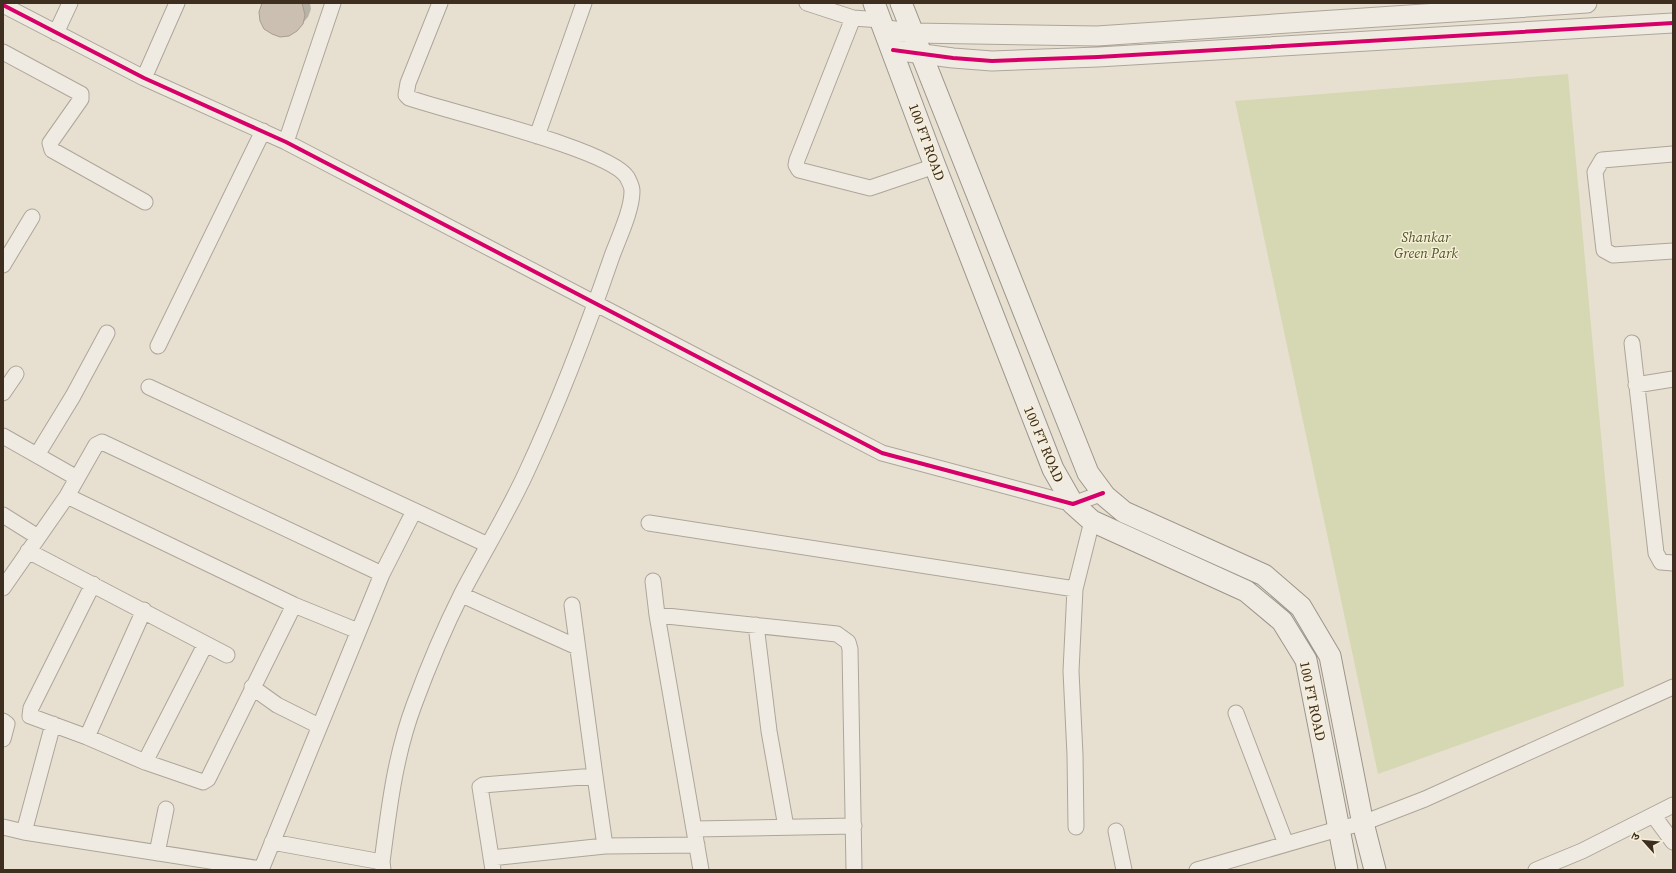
<svg xmlns="http://www.w3.org/2000/svg" width="1676" height="873" font-family="'Source Serif 4','Noto Sans Devanagari',serif">
	<style>
		.green { fill: #d6d7b3 }
		.shadow { fill: #0003 }
		.building { fill: #cbbfb2; stroke: #a89c90 }
		.lines { fill: none; stroke-linecap: round; stroke-linejoin: round }
		.minor-casing { stroke: #ada599; stroke-width: 17 }
		.tertiary-casing { stroke: #ada599; stroke-width: 21 }
		.secondary-casing { stroke: #9c958a; stroke-width: 23 }
		.minor { stroke: #efebe3; stroke-width: 15 }
		.tertiary { stroke: #efebe3; stroke-width: 19 }
		.secondary { stroke: #efebe3; stroke-width: 21 }
		.cycleway-casing { stroke: #f7eed8; stroke-width: 6 }
		.cycleway { stroke: #d6006c; stroke-width: 4 }
		.labels { text-anchor: middle; dominant-baseline: central; stroke-width: 3; stroke-linejoin: round; paint-order: stroke }
		.street-label { font-size: 14px; fill: #3d2e20; stroke: #f7eed8 }
		.park-label { font-size: 14px; font-style: italic; fill: #4d5a26; stroke: #f7eed8 }
	</style>
	<rect width="100%" height="100%" fill="#e7e0d1"/>
	<path class="green" d="M1568,74L1624,686L1378,774L1235,101Z"/>
	<path class="shadow" d="M263,3H310L311,9L308,17L297,30Z"/>
	<path class="building" d="M262,3H302L305,15L303,24L297,31L289,36L280,37L272,34L264,29L260,21L259,12Z"/>
	<g class="lines">
		<g class="minor-casing">
			<path id="minor" d="M807,3L853,18L881,20
				M3,5L144,78L286,142L882,453L1073,504L1103,493
				M853,18L797,160L796,165L799,170L870,188L935,166
				M56,33L70,3
				M3,52L81,94V99L50,143L52,150L145,202
				M144,78L177,3
				M537,136L584,3
				M286,142L333,3
				M1673,154L1602,160L1595,172L1604,250L1613,255L1673,251
				M3,265L32,217
				M1632,343L1656,553L1661,562L1673,563
				M158,346L263,131
				M1636,385L1673,379
				M149,387L488,545
				M3,393L16,374
				M3,436L77,478
				M37,455L73,396L107,333
				M67,496L294,605L358,631
				M3,515L38,537
				M649,523L1075,589
				M28,551L227,655
				M653,581L657,615L701,870
				M93,584L31,708L30,716L87,737L145,762L203,782L208,779L294,605
				M3,588L67,496L96,445L102,442L382,574
				M462,595L577,647
				M657,615L837,634L848,642L850,649L854,870
				M756,625L769,731L786,827
				M252,687L277,705L319,726
				M1236,713L1286,844
				M3,721L7,724L3,739
				M87,737L144,610
				M145,762L205,645
				M1653,815L1673,842
				M3,827L24,832L261,869
				M1076,827L1075,755L1071,671L1075,589L1092,521
				M695,829L854,826
				M1116,831L1124,870
				M24,832L53,724
				M272,842L382,862
				M605,846L697,845
				M157,853L166,809
				M491,858L605,846L595,776
				M261,870L382,574L414,511
				M383,870L382,862C389,808 395,756 414,705C428,667 444,629 462,593C483,553 507,514 526,473C559,402 587,329 612,256C619,237 632,210 632,191C632,186 629,181 627,177C609,149 449,112 409,98L406,95L408,83L440,3
				M493,870L480,787L483,785L595,776L572,605
				M1197,870L1338,829L1363,823L1425,799L1673,687
				M1536,870L1582,851L1673,805"/>
		</g>
		<g class="tertiary-casing">
			<path id="tertiary" d="M886,30L913,33L1097,36L1587,3
				M893,50L953,58L992,61L1098,57L1673,23"/>
		</g>
		<g class="secondary-casing">
			<path id="secondary" d="M874,3L935,166L1053,469L1073,504L1092,521L1246,591L1282,621L1306,660L1347,870
				M901,3L1088,473L1105,496L1124,512L1264,575L1301,607L1330,656L1362,819L1375,870"/>
		</g>
		<use href="#minor" class="minor"/>
		<use href="#tertiary" class="tertiary"/>
		<use href="#secondary" class="secondary"/>
		<g class="cycleway-casing">
			<path id="cycleway" d="M3,5L144,78L286,142L882,453L1073,504L1103,493
				M893,50L953,58L992,61L1098,57L1673,23"/>
		</g>
		<use href="#cycleway" class="cycleway"/>
	</g>
	<g class="labels">
		<g class="street-label">
			<text transform="translate(927 142) rotate(70)">100 FT ROAD</text>
			<text transform="translate(1044 444) rotate(67)">100 FT ROAD</text>
			<text transform="translate(1313 701) rotate(78)">100 FT ROAD</text>
		</g>
		<g class="park-label">
			<text x="1426" y="237">Shankar<tspan x="1426" dy="16">Green Park</tspan></text>
		</g>
	</g>
	<rect width="1676" height="873" fill="none" stroke="#3d2e20" stroke-width="8"/>
	<g transform="translate(1644 841) rotate(297)" stroke="#f7eed8" stroke-width="3" paint-order="stroke">
	<path d="M0-3L7 15L0 10L-7 15Z" fill="#3d2e20"/>
	<text y="-6" font-size="11" font-weight="bold" text-anchor="middle" fill="#3d2e20">उ</text>
	</g>
</svg>
